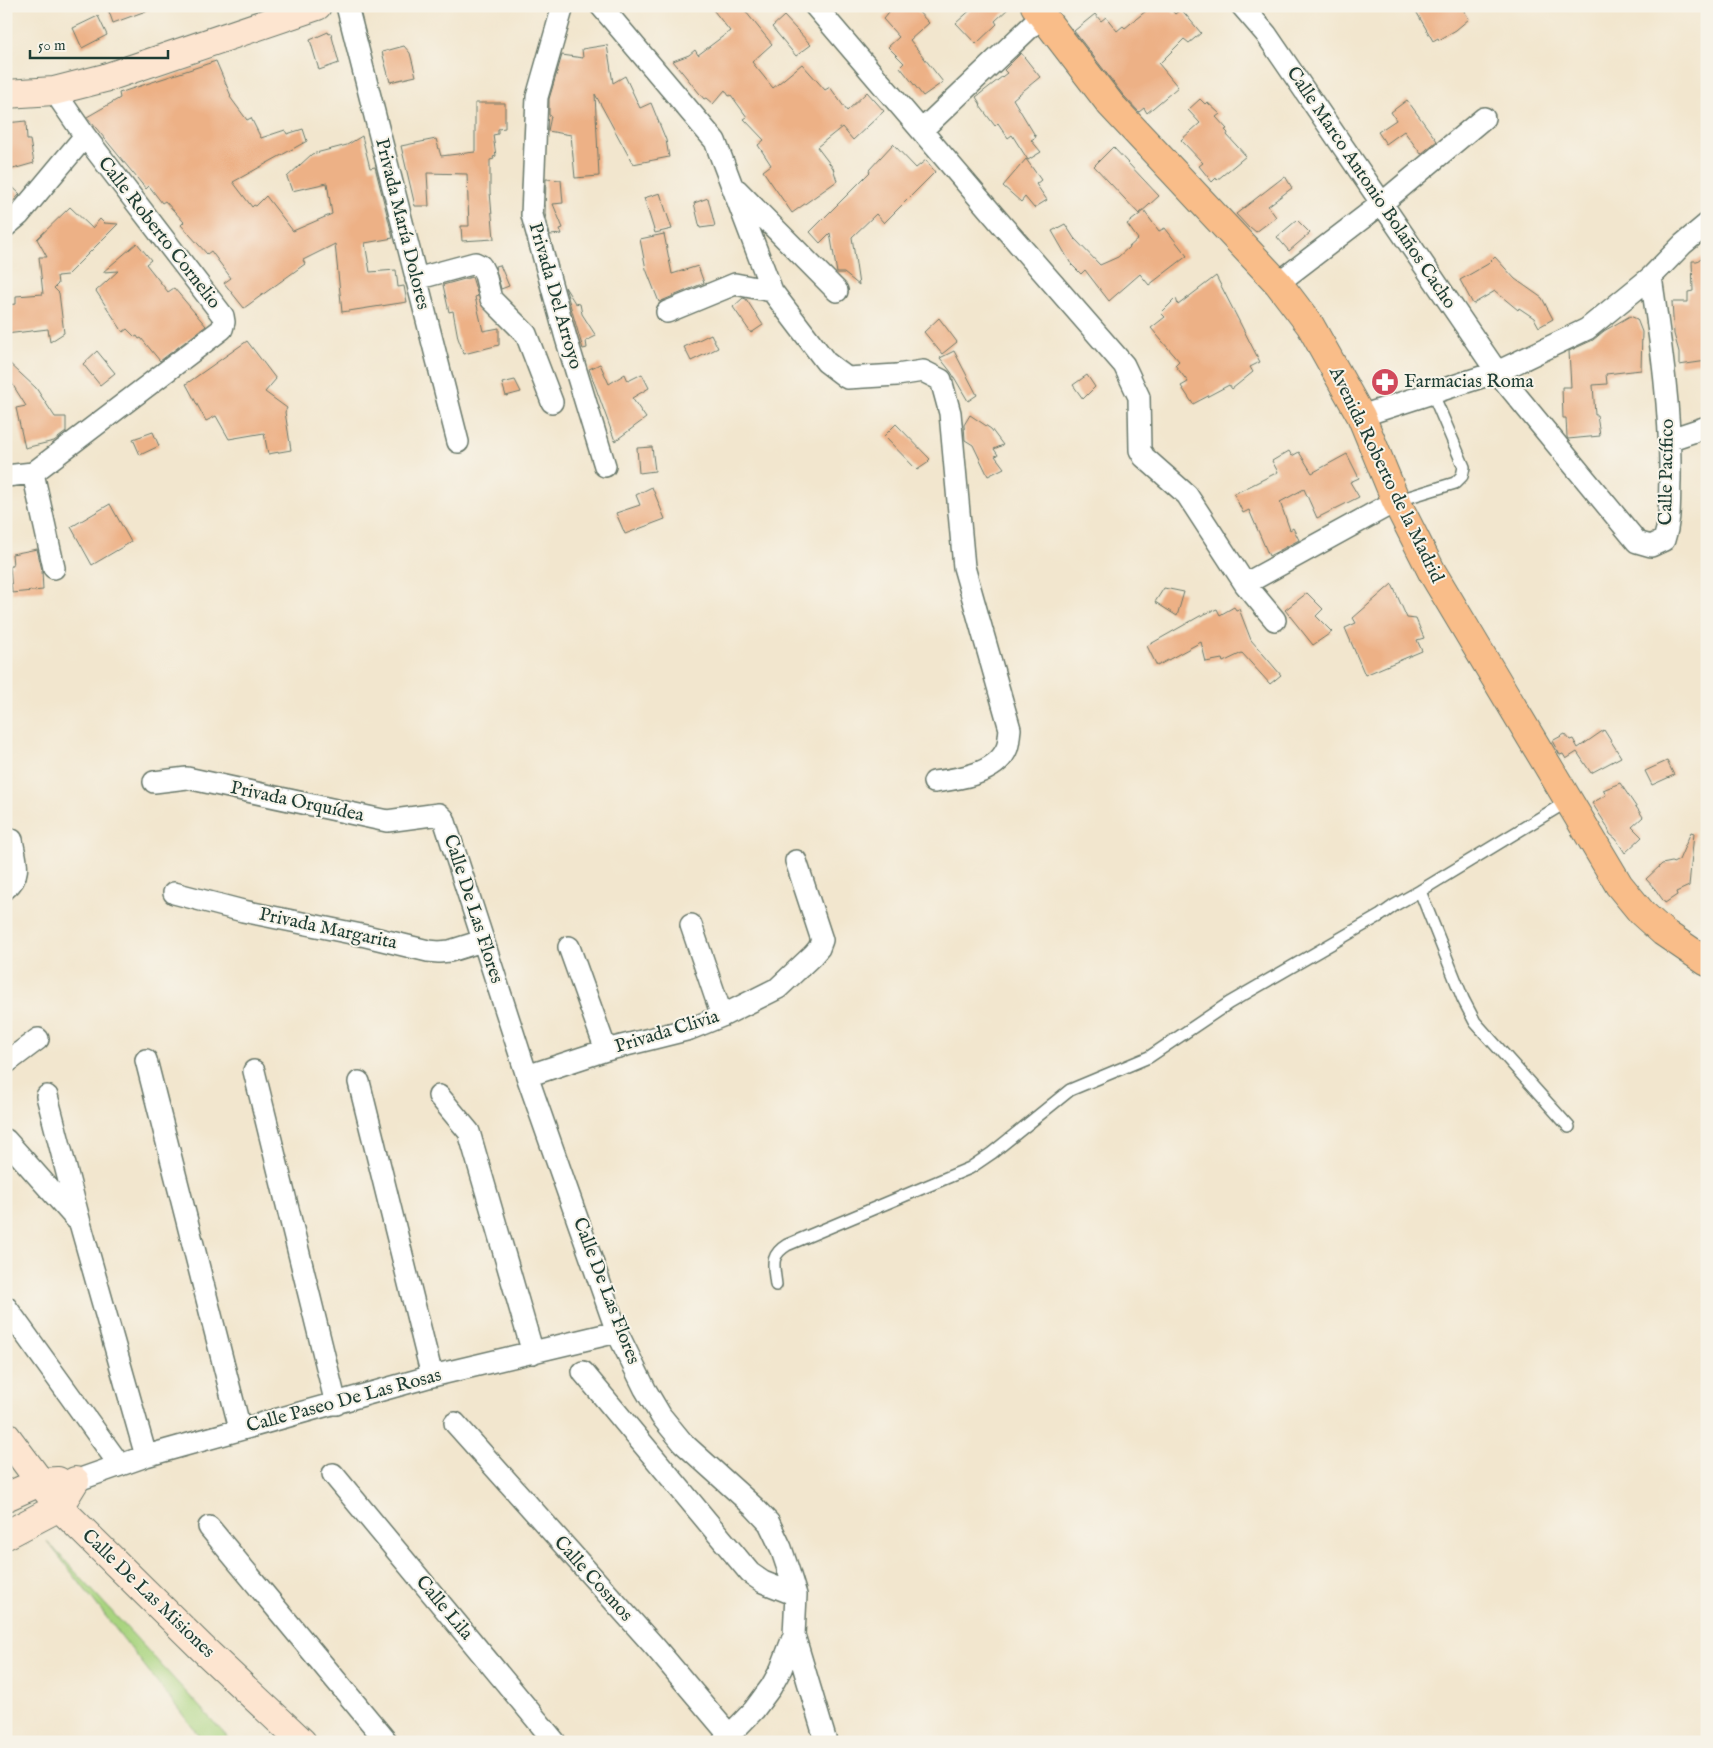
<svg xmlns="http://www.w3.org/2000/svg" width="1713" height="1748" font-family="'IM FELL English',serif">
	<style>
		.green { fill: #a9d47f; stroke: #64885a }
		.building { fill: #edb186 }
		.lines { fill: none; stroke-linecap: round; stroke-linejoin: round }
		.lane-casing { stroke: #69786a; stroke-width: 14 }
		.street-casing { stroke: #69786a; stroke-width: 24 }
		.secondary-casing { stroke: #69786a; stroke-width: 30 }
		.primary-casing { stroke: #69786a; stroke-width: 30 }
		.lane { stroke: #fff; stroke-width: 11 }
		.street { stroke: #fff; stroke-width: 21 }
		.secondary { stroke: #fde5d0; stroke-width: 28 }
		.primary { stroke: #f9bd89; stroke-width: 28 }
		.labels { text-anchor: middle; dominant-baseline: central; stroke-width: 4; stroke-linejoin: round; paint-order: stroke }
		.street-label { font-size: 19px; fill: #1f3d34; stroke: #f7f3e8 }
		.poi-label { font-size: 19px; fill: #1f3d34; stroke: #f7f3e8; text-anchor: start }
	</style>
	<rect width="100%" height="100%" fill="#f7f3e8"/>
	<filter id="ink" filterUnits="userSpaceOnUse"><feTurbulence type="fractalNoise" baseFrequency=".02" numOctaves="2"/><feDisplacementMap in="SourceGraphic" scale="10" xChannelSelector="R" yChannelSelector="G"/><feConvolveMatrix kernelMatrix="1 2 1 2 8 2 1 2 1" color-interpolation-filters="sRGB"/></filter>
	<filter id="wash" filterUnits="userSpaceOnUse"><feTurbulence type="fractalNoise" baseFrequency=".0096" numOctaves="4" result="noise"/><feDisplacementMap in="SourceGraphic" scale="20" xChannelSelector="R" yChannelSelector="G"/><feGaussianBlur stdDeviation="1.12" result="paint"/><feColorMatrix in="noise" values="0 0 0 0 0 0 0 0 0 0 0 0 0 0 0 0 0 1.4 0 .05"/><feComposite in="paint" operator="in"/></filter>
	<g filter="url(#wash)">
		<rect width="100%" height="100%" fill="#f2e6ce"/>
		<path class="green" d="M47,1541L232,1742H204Z"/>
		<g id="blocks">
			<path class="building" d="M107,6H153L154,8L113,23Z
				M710,6H741L772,44L752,62L773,88L802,64L825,90L830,87L847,111L867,92L884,111L853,140L842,127L817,147L833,168L837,181L792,213L763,171L771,165L758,145L764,140L744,119L747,117L731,95L729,96L725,90L713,104L706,98L704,99L673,61L689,55L695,50L698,55L730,31Z
				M894,6H913L929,23L910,40L943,82L923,96L900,67L904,63L888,47L899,37L883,19Z
				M975,6H1011L995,21L997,24L976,44L956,23Z
				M1152,6H1168L1175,14L1181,9L1201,33L1189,43L1184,39L1159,64L1178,87L1147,113L1144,108L1139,112L1123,95L1074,31L1095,14L1101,21L1106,17L1117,31L1123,26L1125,28Z
				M1413,6H1461L1469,19L1456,30L1439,40L1438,38L1433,41Z
				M98,16L107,35L82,48L73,28Z
				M784,16L811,45L796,56L772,27Z
				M328,32L329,34L331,33L339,63L319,70L310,40Z
				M607,45L613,83L625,76L640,108L651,103L666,140L669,157L633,164L595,94L599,176L575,178L571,135L548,131L551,116L549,115V99L562,55L583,58L582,49Z
				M404,46L410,53L416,76L390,82L382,52Z
				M1021,53L1040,77L1013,99L1036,137L1031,140L1041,152L1028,160L1012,135L1008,138L998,123L995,126L980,106L981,105L976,97L1007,73L1004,70Z
				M216,61L231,96L230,97L247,120L251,118L261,138L285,130L287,134L303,129L307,141L233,182L252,207L254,205L256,206L266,196L293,231L332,214L327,183L292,191L287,177L312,154L347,145L362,136L370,168L375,167L393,238L365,243L370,272L396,270L398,287L404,286L407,302L342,312L335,244L303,260L305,264L244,308L224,283L231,278L211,251L207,254L181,225L184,222L165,201L162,203L149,186L146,189L87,117L120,98L119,93Z
				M1200,99L1205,104L1207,102L1220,114L1216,117L1227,129L1225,130L1228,133L1227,135L1246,156L1217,180L1216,178L1212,182L1199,166L1203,163L1181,140L1200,123L1188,110Z
				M1407,100L1437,141L1421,154L1404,131L1386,144L1378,132L1396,120L1391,112Z
				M475,103H505V128L498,129V134L493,135L496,156L493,157L494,159L490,160V192L494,239L462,241L461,226H469L467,174L427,173L429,206H415L401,146L436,139L441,156L475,152Z
				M26,121L27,140H30L34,163L6,171V123Z
				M893,144L916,168L926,160L935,172L884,223L876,214L852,237L859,285L844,273H837L830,233L820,243L810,232L870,172L869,170Z
				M1113,147L1159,196L1139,214L1094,166Z
				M1026,159L1041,180L1036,184L1047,200L1034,208L1025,197L1021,202L1003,186Z
				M1285,176L1292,188L1268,206L1276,217L1256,232L1250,227L1249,228L1236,214Z
				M546,179L561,180L563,203L553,204L563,228L560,229L562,234L550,235L545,214Z
				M6,181L20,194L6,209Z
				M660,193L672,229L655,233L644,198Z
				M708,198L715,226L700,228L694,203Z
				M70,207L92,228L100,219L104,223L118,224L67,275L57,276L58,284L54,288L59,293L64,333L50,342L48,329L6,334V305L16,304V296L43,294L39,257H47L37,239Z
				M1144,211L1159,231L1165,228L1187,256L1149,285L1140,274L1109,301L1085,270L1081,274L1071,264L1052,231L1065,224L1074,238L1100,265L1118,257L1138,239L1127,224Z
				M1297,220L1310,233L1289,251L1277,237Z
				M664,234L672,274L698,266L704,283L659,302L646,269L640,239Z
				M137,243L151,260L146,264L168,292L174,288L206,326L160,361L141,338L139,339L137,336L135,337L127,329L123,332L96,291L118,271L103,272Z
				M1707,254V361L1679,365V352L1674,334L1672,302H1688V292L1693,291L1692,261H1697Z
				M1495,257L1515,279L1542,298L1553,319L1539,327L1534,318L1519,308L1518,310L1495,291L1473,304L1460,280L1488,264Z
				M500,265L509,286L501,289L495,266Z
				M1216,276L1260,362L1250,367L1253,372L1232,389L1229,385L1193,404L1181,386L1188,382L1175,365L1179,361L1151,328L1165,317L1161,313L1176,298L1178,305Z
				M472,277L478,296L475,297L483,331L499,328V345L464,354L458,338L453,311L449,312L443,285Z
				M565,287L575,303L580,304L582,314L596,336L586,341L587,348L583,349Z
				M743,298L746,299L763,325L751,333L733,307Z
				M1630,316L1637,319L1642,332L1641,370L1606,374L1607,384L1593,385L1595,415H1597L1600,436L1568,439L1567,437L1566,418H1563L1562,387H1571L1569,351L1593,340L1604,331Z
				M939,318L957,342L942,354L924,332Z
				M711,334L718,348L691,361L684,347Z
				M247,341L276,379L265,392L287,408L285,412L291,450L268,454L264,433L229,439L216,416L206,421L186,384Z
				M97,351L115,373L100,385L83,364Z
				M954,351L977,395L968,401L951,372L940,358Z
				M6,360L36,388L55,417H66V432L54,441L25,448L16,408L26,406L6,374Z
				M600,364L609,384L625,374L628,381L642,374L649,388L632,398L646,418L615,441L589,369Z
				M1087,375L1095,387L1083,399L1073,385Z
				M515,380L521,392L506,396L502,383Z
				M970,415L991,429L1003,445L994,449L998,455L995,456L1004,468L988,476L973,445L965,440L964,425Z
				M896,424L930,459L928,461L929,462L917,470L884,436Z
				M153,432L159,446L140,455L133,439Z
				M652,447L655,471L639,473L637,448Z
				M1289,451L1292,456L1299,452L1312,473L1347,454L1359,478L1350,482L1359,497L1317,518L1304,489L1280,502L1290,530L1293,528L1299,540L1269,556L1249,510L1243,513L1234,494L1278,472L1272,461Z
				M652,487L665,519L625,534L616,513L640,505L636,495Z
				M110,504L131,542L92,565L71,527Z
				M37,549L42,570L43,590L12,593L10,566H13L12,554Z
				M1392,584L1407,618L1416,619L1424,638L1417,640L1422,651L1365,675L1345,628L1356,623L1353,618Z
				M1164,588L1184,592L1177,616L1155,602Z
				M1307,593L1323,609L1316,616L1332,632L1313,645L1285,610Z
				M1234,607L1236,610L1239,609L1251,640L1281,675L1270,684L1242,653L1223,662L1222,659L1206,662L1201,642L1157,666L1147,646L1200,616L1217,609L1220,615Z
				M1604,730L1621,757L1591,773L1577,752L1566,759L1563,754L1560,755L1552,741L1565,734L1570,740L1573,739L1578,748Z
				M1667,761L1674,775L1652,785L1645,771Z
				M1620,783L1643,817L1632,827L1642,837L1625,853L1616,839L1610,834L1607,826L1592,803L1606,795L1603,790Z
				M1691,832L1694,833L1689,886L1676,892L1677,895L1665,903L1655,889L1646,879L1662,864L1672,862L1673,863L1679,860Z"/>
		</g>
	</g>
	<g filter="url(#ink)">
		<use href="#blocks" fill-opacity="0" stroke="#69786a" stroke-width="1"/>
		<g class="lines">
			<g class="lane-casing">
				<path id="lane" d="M1396,501L1455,483L1462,476L1464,467L1432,392
					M1420,891L1463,999L1475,1022L1569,1127
					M776,1285C774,1266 769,1256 787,1245L970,1168L992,1153L1070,1090L1149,1057L1229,1003L1381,915L1395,905L1420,891L1568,801"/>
			</g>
			<g class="street-casing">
				<path id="street" d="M347,6L458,442
					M563,6L537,97L532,215L566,338L605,466
					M601,6L715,141L772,291L826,362L847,378L897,375L923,371L941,380L950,413L964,567L1010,729C1009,735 1009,743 1007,748C997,774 958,779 934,782
					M815,6L1002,225L1124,365L1139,397L1140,450L1144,457L1187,495L1245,584L1275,620
					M1242,6L1266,34L1497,372L1637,542L1651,546L1664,540C1671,520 1669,502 1670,480C1671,412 1661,344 1651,277
					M922,130L1043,15
					M737,190L837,291
					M6,226L19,215L85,136
					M416,279L475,263L481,266L485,274L491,299L526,334L552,402
					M1278,283L1381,204L1484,118
					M667,312L735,284L772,291
					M1361,416L1497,372L1587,329L1651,277L1683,244L1707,224
					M1671,439L1707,427
					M33,473L54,568
					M6,476L33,473L222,329L224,322L223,316L85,136L54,91
					M1245,584L1396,501
					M154,782L187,778L387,821L439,814L444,819L527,1076L617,1332L645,1389L661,1416L683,1443L754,1507L769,1523L781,1548L788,1569L796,1595L794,1635L781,1669L771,1687L754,1710L723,1742
					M6,888C23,874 15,859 12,840
					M174,893L243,911L366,936L428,951L439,952L450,951L482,941
					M691,925L722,1016
					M569,947L606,1050
					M146,1060L240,1429
					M6,1063L38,1039
					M254,1071L336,1404
					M527,1076L606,1050L690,1029L722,1016L778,988L813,955L819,948L822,940L796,861
					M359,1082L432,1376
					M47,1096L80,1223L146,1456
					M439,1096L469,1132L533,1353
					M6,1140L76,1219
					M6,1307L119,1464
					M583,1372L750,1573L763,1582L796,1595
					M455,1423L655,1647L730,1736
					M333,1474L555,1742
					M75,1481L146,1456L432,1376L617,1332
					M209,1527L387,1742
					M794,1635L826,1742"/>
			</g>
			<g class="secondary-casing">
				<path id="secondary" d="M6,94L54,91L105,78L317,6
					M6,1436L59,1507L202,1648L302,1742
					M6,1497L40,1482L58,1481
					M6,1535L59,1507L75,1481"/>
			</g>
			<g class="primary-casing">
				<path id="primary" d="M1035,6L1111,105L1278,283L1310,325L1361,416L1396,501L1432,572L1619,885L1642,913L1663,932L1707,962"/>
			</g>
			<use href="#lane" class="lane"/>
			<use href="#street" class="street"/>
			<use href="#secondary" class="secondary"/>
			<use href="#primary" class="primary"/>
		</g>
	</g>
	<defs>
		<g id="pharmacy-disc" transform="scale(1.4375)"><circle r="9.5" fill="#d1495b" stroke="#f7f3e8"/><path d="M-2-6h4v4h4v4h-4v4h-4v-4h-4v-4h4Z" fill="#fff"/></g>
	</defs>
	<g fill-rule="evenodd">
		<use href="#pharmacy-disc" x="1385" y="382"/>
	</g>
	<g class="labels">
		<g class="street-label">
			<text transform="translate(1371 188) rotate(56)">Calle Marco Antonio Bolaños Cacho</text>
			<text transform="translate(402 224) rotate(76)">Privada María Dolores</text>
			<text transform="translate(159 233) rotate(52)">Calle Roberto Cornelio</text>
			<text transform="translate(555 296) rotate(74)">Privada Del Arroyo</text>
			<text transform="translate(1667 472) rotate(-89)">Calle Pacífico</text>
			<text transform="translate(1386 475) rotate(64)">Avenida Roberto de la Madrid</text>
			<text transform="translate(297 802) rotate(12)">Privada Orquídea</text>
			<text transform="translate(473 909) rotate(72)">Calle De Las Flores</text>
			<text transform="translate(328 929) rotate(12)">Privada Margarita</text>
			<text transform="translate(667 1032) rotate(-17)">Privada Clivia</text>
			<text transform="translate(606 1291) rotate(69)">Calle De Las Flores</text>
			<text transform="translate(344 1401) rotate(-15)">Calle Paseo De Las Rosas</text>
			<text transform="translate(593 1579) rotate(48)">Calle Cosmos</text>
			<text transform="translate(148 1594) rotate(44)">Calle De Las Misiones</text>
			<text transform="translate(444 1608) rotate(50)">Calle Lila</text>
		</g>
		<g class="poi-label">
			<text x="1404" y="382">Farmacias Roma</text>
		</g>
	</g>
	<rect width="1713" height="1748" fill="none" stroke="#f7f3e8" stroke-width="25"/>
	<path d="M30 50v8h138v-8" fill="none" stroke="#1f3d34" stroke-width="2.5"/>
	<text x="38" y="50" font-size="15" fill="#1f3d34" stroke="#f7f3e8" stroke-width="4" paint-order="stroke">50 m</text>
</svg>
